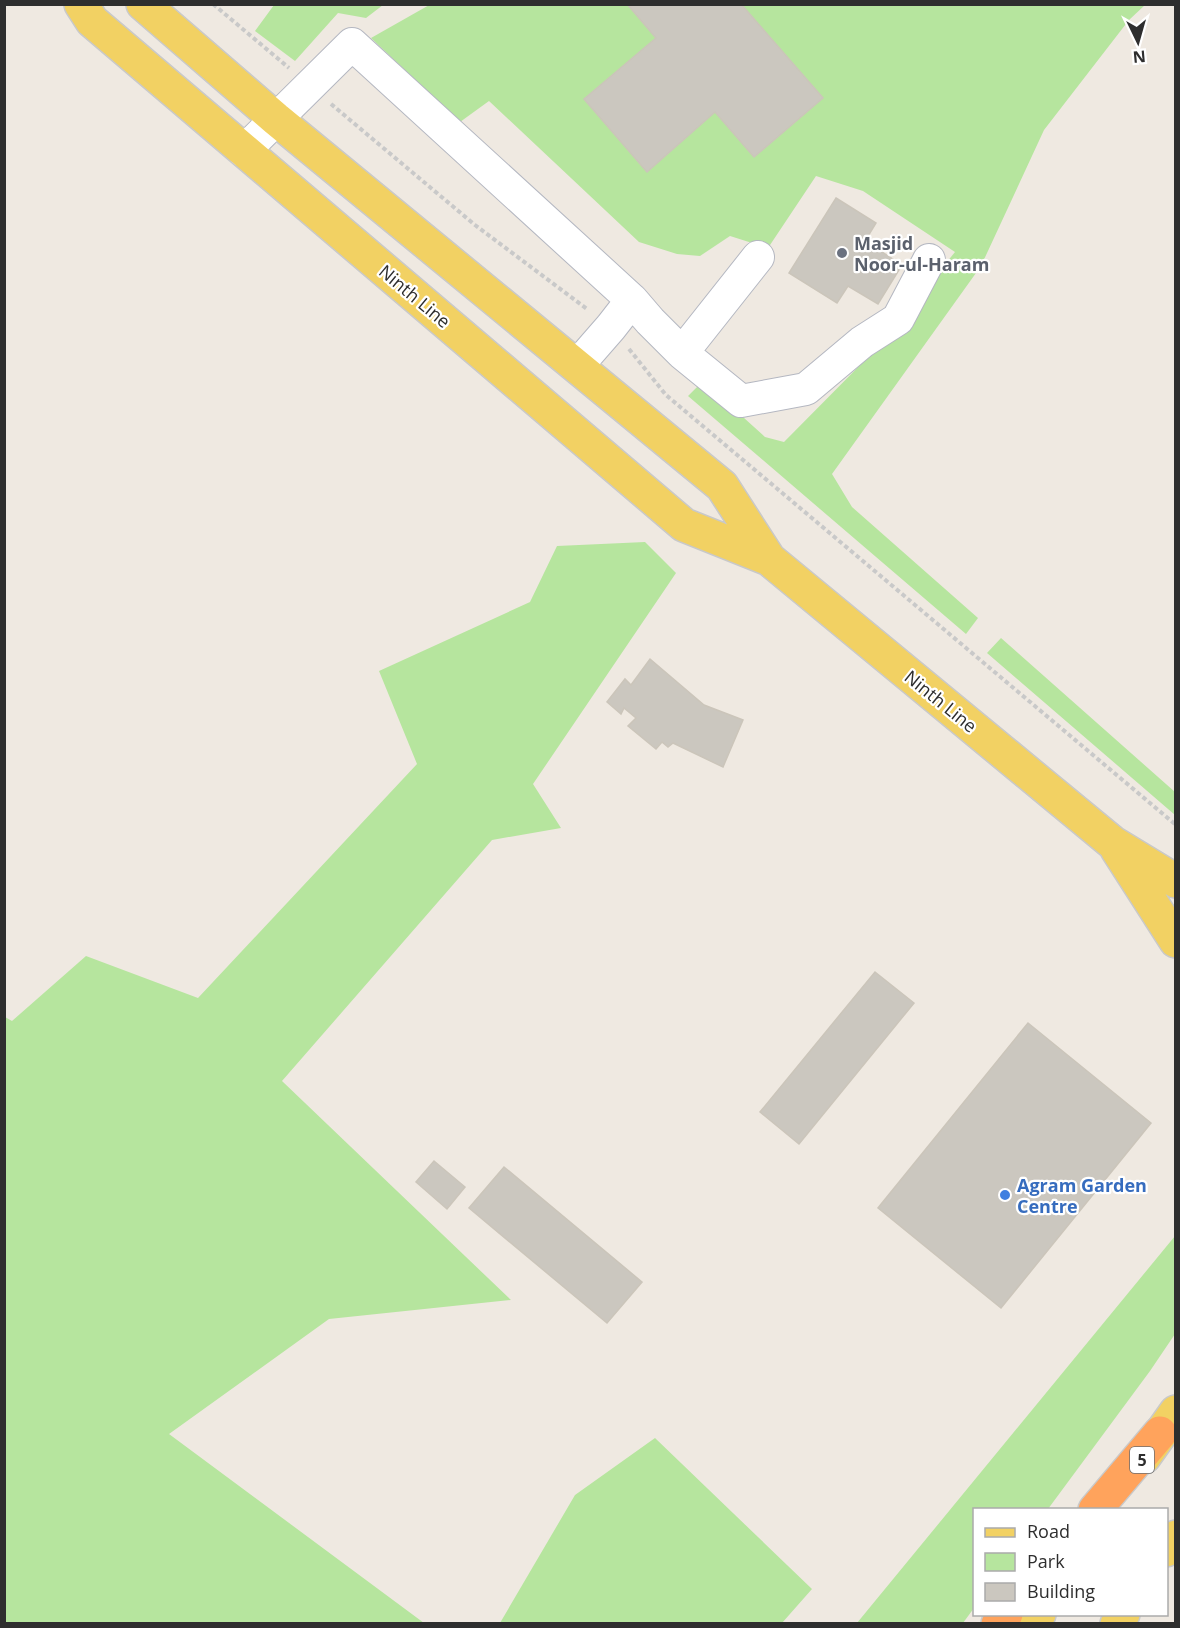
<svg xmlns="http://www.w3.org/2000/svg" width="1180" height="1628" font-family="'Open Sans',sans-serif">
	<style>
		.green { fill: #b6e59e }
		.building { fill: #cbc7bf; stroke: #cbc5ba; stroke-width: 1.5 }
		.lines { fill: none; stroke-linecap: round; stroke-linejoin: round }
		.minor-casing { stroke: #b4b7c1; stroke-width: 34 }
		.major-casing { stroke: #c9c9c9; stroke-width: 36 }
		.highway-casing { stroke: #c9c9c9; stroke-width: 36 }
		.path { stroke: #c9c9c9; stroke-width: 4; stroke-dasharray: 4.5 3; stroke-linecap: butt }
		.minor { stroke: #fff; stroke-width: 32 }
		.major { stroke: #f2d163; stroke-width: 33 }
		.highway { stroke: #ffa35c; stroke-width: 33 }
		.worship-dot { fill: #6b7280; stroke: #fff; stroke-width: 2 }
		.shop-dot { fill: #3f7fe0; stroke: #fff; stroke-width: 2 }
		.labels { text-anchor: middle; dominant-baseline: central; stroke-width: 4.5; stroke-linejoin: round; paint-order: stroke }
		.shield { fill: #fff; stroke: #6d6d6d; stroke-width: 1.5 }
		.shield-label { font-size: 16px; font-weight: bold; fill: #2e2e2e }
		.worship-label { font-size: 18px; font-weight: bold; fill: #5b616d; stroke: #fff; text-anchor: start }
		.street-label { font-size: 18px; fill: #2e2e2e; stroke: #fff }
		.shop-label { font-size: 18px; font-weight: bold; fill: #366cbe; stroke: #fff; text-anchor: start }
	</style>
	<rect width="100%" height="100%" fill="#efe9e1"/>
	<path class="green" d="M431,4L1145,5L1129,20L1044,130L981,266L832,474L852,507L978,618L966,634L688,396L703,381L765,437L784,442L878,347L955,252L863,191L816,176L768,248L730,236L700,256L677,254L639,242L489,101L460,122L371,38Z
		M274,5V4L383,5L366,18L338,13L295,61L255,31Z
		M645,542L676,573L533,784L561,828L492,840L282,1081L511,1300L329,1319L169,1434L424,1623H5V1017L12,1021L86,956L198,998L417,764L379,671L530,602L557,546Z
		M1001,638L1175,792V815L987,653Z
		M1175,1236V1334L1150,1371L1048,1509L974,1510V1608L963,1623H857Z
		M655,1438L812,1589L782,1623H500L575,1495Z"/>
	<path class="building" d="M627,4H741L823,98L754,157L715,112L647,172L584,99L656,38Z
		M836,198L876,223L865,241L902,265L878,304L848,286L837,303L789,273Z
		M650,659L704,705L743,720L723,767L673,743L668,747L662,742L656,749L628,726L636,718L624,708L621,714L607,702L625,679L631,685Z
		M875,972L914,1003L799,1144L760,1112Z
		M1028,1023L1151,1123L1001,1308L878,1208Z
		M434,1161L465,1187L447,1209L416,1182Z
		M504,1167L642,1282L607,1323L469,1208Z"/>
	<g class="lines">
		<g class="minor-casing">
			<path id="minor" d="M244,151L352,44L632,300L611,327L577,366
				M632,300L650,321L682,353L741,401L806,389L862,342L898,319L929,260
				M682,353L758,257"/>
		</g>
		<g class="major-casing">
			<path id="major" d="M81,4L92,21L684,525L769,559
				M143,4L276,119L722,486L769,559L775,564L1113,843L1176,881
				M1117,849L1176,941
				M1144,1457L1176,1412
				M1166,1550L1176,1537
				M1033,1624L1039,1614
				M1117,1624L1123,1614"/>
		</g>
		<g class="highway-casing">
			<path id="highway" d="M1095,1510L1160,1433
				M998,1624L1006,1614"/>
		</g>
		<path class="path" d="M213,4L289,68
			M331,104L475,225L587,309
			M629,349L666,395L1176,825"/>
		<use href="#minor" class="minor"/>
		<use href="#major" class="major"/>
		<use href="#highway" class="highway"/>
	</g>
	<circle class="worship-dot" cx="842" cy="253" r="6"/>
	<circle class="shop-dot" cx="1005" cy="1195" r="6"/>
	<g class="labels">
		<rect class="shield" x="1130" y="1447" width="24" height="26" rx="4.5"/>
		<g class="shield-label">
			<text x="1142" y="1460">5</text>
		</g>
		<g class="worship-label">
			<text x="854" y="243">Masjid<tspan x="854" dy="21">Noor-ul-Haram</tspan></text>
		</g>
		<g class="street-label">
			<text transform="translate(415 296) rotate(40)">Ninth Line</text>
			<text transform="translate(941 701) rotate(39)">Ninth Line</text>
		</g>
		<g class="shop-label">
			<text x="1017" y="1185">Agram Garden<tspan x="1017" dy="21">Centre</tspan></text>
		</g>
	</g>
	<rect width="1180" height="1628" fill="none" stroke="#2e2e2e" stroke-width="12"/>
	<rect x="973" y="1508" width="195" height="108" fill="#ffffff" stroke="#ababab" stroke-width="1.5"/>
	<rect x="985" y="1528" width="30" height="9" fill="#f2d163" stroke="#ababab" stroke-width="1.5"/>
	<text x="1027" y="1538" font-size="18" fill="#2e2e2e">Road</text>
	<rect x="985" y="1553" width="30" height="18" fill="#b6e59e" stroke="#ababab" stroke-width="1.5"/>
	<text x="1027" y="1568" font-size="18" fill="#2e2e2e">Park</text>
	<rect x="985" y="1583" width="30" height="18" fill="#cbc7bf" stroke="#ababab" stroke-width="1.5"/>
	<text x="1027" y="1598" font-size="18" fill="#2e2e2e">Building</text>
	<g transform="translate(1138 42) rotate(175)" stroke="#ffffff" stroke-width="4.5" paint-order="stroke">
	<path d="M0-4.5L10 22L0 15L-10 22Z" fill="#2e2e2e"/>
	<text y="-9" font-size="16" font-weight="bold" text-anchor="middle" fill="#2e2e2e">N</text>
	</g>
</svg>
